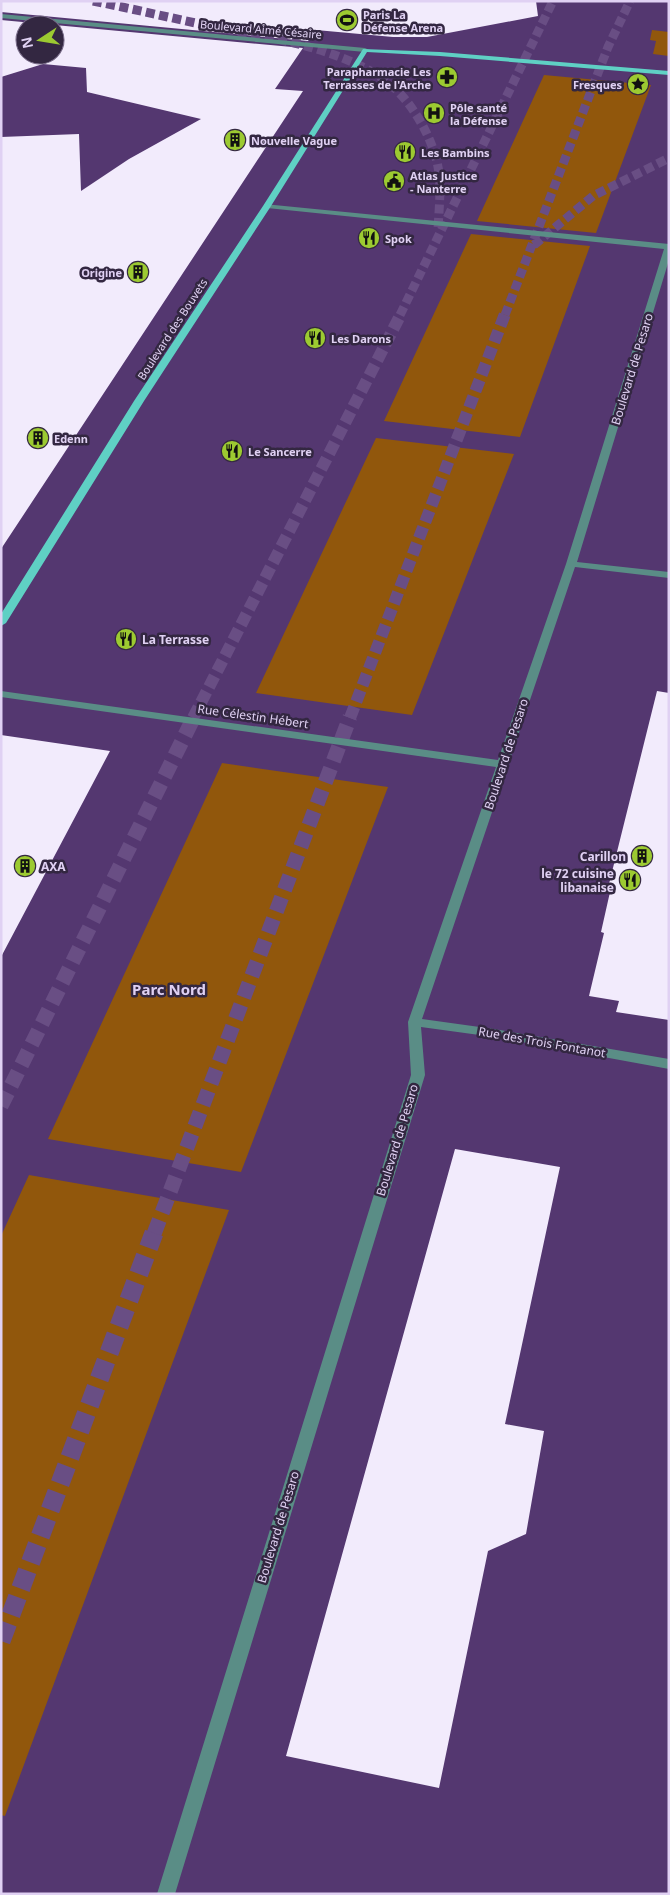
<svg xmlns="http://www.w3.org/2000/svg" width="670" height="1895" font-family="'Noto Sans',sans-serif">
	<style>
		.green { fill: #91570c }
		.building { fill: #f2ebfc; fill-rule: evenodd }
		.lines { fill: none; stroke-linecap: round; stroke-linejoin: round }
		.highway-tunnel-far3 { stroke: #694e84; stroke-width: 9; stroke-dasharray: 9 4.5; stroke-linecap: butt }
		.highway-tunnel-far2 { stroke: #694e84; stroke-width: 12; stroke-dasharray: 12 5.5; stroke-linecap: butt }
		.highway-tunnel-far1 { stroke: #694e84; stroke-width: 15; stroke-dasharray: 15 8; stroke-linecap: butt }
		.highway-tunnel { stroke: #694e84; stroke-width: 19; stroke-dasharray: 19 9; stroke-linecap: butt }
		.minor { fill: #5a8d86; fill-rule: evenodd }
		.major { fill: #5fd0c4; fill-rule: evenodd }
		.labels { text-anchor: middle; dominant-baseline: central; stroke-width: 5; stroke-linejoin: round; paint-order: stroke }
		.far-poi-label { font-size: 11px; font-weight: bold; fill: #e0d1f3; stroke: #332741; text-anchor: start }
		.far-street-label { font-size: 11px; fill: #e0d1f3; stroke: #332741 }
		.street-label { font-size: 12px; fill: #e0d1f3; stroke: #332741 }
		.poi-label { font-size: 12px; font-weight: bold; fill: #e0d1f3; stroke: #332741; text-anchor: start }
		.quarter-label { font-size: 15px; font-weight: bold; fill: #e0d1f3; stroke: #332741 }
	</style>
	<rect width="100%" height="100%" fill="#543770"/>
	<path class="green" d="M652,30L669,32V56L653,54L656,41L650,40Z
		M544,75L651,85L596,233L477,221Z
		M471,234L590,246L520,437L384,421Z
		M376,438L514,454L412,715L256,693Z
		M222,763L388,787L241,1172L48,1139Z
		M29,1175L229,1210L5,1816L1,1815V1236Z"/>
	<path class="building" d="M1,1H536L538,16L427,37H393L316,30L308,41L1,12Z
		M1,20L303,48L275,89L303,91L1,549V137L79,134L81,191L129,159L201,119L87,92L86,68L43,64L1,77ZM25,25H55V55H25Z
		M657,691L669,693V1020L616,1012L619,1001L589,996L604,933L601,932L610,892H607Z
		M1,735L110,751L1,957Z
		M455,1149L560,1167L505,1424L544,1431L526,1534L488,1551L439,1788L286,1756Z"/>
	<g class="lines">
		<path class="highway-tunnel-far3" d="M93,1C134,9 175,19 215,27C272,38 336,47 385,80C408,97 427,128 435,155C443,179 439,205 438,230
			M534,245L593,196L669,158
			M400,315L553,1
			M505,315L608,47L630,1"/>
		<path class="highway-tunnel-far2" d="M193,718L401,314
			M350,718L505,314"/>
		<path class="highway-tunnel-far1" d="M1,1106L194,717
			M154,1234L350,717"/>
		<path class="highway-tunnel" d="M1,1641L154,1233"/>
		<path class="minor" d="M1,14L365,48L369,50L365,52L1,18Z
			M264,204L669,244V260L577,562L669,572V578L575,567L422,1019L494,1029L669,1059V1069L494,1037L421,1027L425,1075L175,1894H157L411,1075L408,1022L496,767L1,697V691L498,760L566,564L664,249L267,208H264Z"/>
		<path class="major" d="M363,49L440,52L669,71V75L440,56L367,52L271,206L144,401L6,623L1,626V614L134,401L263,206Z"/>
	</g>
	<defs>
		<g id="stadium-disc" transform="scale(1.125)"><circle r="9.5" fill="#9cca31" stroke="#332741"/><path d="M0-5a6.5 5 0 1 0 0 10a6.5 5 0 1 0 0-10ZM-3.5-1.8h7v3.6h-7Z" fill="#111"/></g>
		<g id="pharmacy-disc" transform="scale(1.125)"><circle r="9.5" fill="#9cca31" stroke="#332741"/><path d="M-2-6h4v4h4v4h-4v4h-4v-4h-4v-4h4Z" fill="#111"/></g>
		<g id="sight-disc" transform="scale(1.125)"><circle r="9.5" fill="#9cca31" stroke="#332741"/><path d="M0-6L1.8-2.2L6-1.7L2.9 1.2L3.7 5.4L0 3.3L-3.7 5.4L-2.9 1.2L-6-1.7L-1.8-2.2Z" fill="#111"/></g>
		<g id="hospital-disc" transform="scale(1.125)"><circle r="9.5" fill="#9cca31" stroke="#332741"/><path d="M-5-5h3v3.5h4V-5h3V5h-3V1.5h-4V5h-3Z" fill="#111"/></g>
		<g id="building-disc" transform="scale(1.125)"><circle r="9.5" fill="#9cca31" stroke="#332741"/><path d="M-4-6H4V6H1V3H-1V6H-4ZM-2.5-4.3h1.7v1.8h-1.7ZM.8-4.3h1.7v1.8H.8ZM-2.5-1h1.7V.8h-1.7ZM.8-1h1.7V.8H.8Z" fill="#111"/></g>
		<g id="restaurant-disc" transform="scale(1.125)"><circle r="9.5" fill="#9cca31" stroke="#332741"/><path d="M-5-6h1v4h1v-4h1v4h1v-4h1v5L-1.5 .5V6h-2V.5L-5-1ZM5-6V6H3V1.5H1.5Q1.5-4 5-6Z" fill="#111"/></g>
		<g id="civic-disc" transform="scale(1.125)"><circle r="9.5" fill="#9cca31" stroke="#332741"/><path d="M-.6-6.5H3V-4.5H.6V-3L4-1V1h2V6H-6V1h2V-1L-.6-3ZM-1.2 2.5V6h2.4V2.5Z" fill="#111"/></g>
	</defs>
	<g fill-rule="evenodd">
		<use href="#stadium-disc" x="347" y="20"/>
		<use href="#pharmacy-disc" x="447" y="77"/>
		<use href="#sight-disc" x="638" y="84"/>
		<use href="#hospital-disc" x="434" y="113"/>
		<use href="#building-disc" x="235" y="140"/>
		<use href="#restaurant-disc" x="405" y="152"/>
		<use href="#civic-disc" x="394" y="181"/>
		<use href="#restaurant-disc" x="369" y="238"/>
		<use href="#building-disc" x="138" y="272"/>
		<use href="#restaurant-disc" x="315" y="338"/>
		<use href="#building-disc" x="38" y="438"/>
		<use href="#restaurant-disc" x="232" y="451"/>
		<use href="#restaurant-disc" x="126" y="639"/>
		<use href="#building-disc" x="642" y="856"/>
		<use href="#building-disc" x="25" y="866"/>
		<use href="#restaurant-disc" x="630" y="880"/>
	</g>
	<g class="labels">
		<g class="far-poi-label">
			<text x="363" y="14">Paris La<tspan x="363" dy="13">Défense Arena</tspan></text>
			<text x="431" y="71" text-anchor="end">Parapharmacie Les<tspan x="431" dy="13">Terrasses de l'Arche</tspan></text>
			<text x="622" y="84" text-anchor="end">Fresques</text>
			<text x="450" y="107">Pôle santé<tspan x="450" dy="13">la Défense</tspan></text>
			<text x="251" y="140">Nouvelle Vague</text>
			<text x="421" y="152">Les Bambins</text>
			<text x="410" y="175">Atlas Justice<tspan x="410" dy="13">- Nanterre</tspan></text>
			<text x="385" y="238">Spok</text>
			<text x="122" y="272" text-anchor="end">Origine</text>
			<text x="331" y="338">Les Darons</text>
			<text x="54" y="438">Edenn</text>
			<text x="248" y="451">Le Sancerre</text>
		</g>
		<g class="far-street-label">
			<text transform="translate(261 29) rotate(5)">Boulevard Aimé Césaire</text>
			<text transform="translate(172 329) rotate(-57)">Boulevard des Bouvets</text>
		</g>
		<g class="street-label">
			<text transform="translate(632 369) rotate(-73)">Boulevard de Pesaro</text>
			<text transform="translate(253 716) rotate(8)">Rue Célestin Hébert</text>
			<text transform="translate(506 754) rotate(-72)">Boulevard de Pesaro</text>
			<text transform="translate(542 1042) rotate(10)">Rue des Trois Fontanot</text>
			<text transform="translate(397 1140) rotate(-73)">Boulevard de Pesaro</text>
			<text transform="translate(278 1527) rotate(-73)">Boulevard de Pesaro</text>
		</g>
		<g class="poi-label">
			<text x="142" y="639">La Terrasse</text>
			<text x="626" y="856" text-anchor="end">Carillon</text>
			<text x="41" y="866">AXA</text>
			<text x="614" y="873" text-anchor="end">le 72 cuisine<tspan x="614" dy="14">libanaise</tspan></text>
		</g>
		<g class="quarter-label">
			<text x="169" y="989">Parc Nord</text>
		</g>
	</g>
	<rect width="670" height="1895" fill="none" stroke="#e0d1f3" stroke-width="5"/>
	<g transform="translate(40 40) rotate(258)"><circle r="24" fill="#332741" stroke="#786b88"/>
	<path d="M0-4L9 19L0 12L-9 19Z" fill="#9cca31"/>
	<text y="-8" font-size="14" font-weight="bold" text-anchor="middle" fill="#e0d1f3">N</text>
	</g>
</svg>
